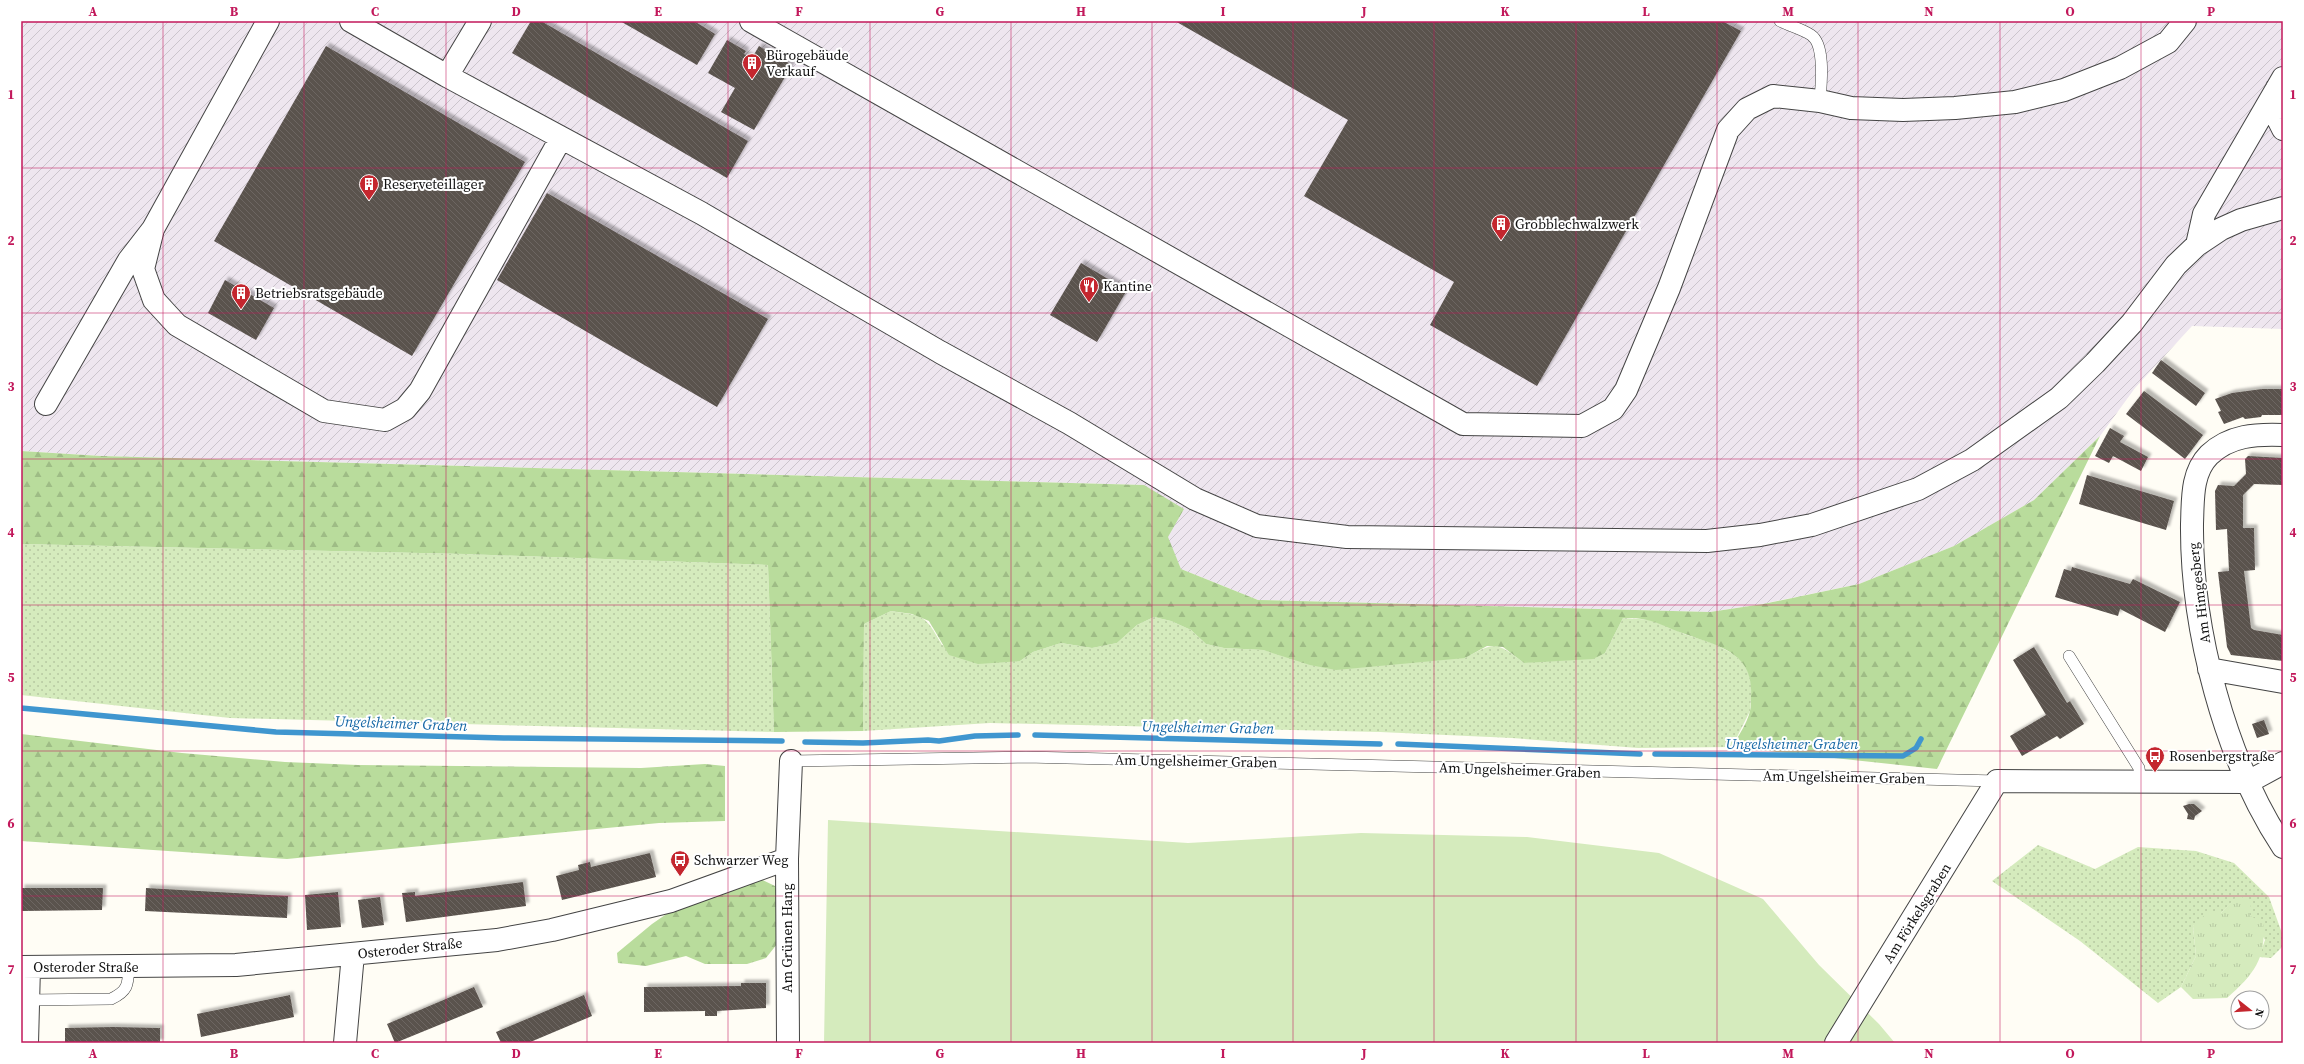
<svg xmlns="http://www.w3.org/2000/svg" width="2304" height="1064" font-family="'Source Serif 4',serif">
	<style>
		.industrial { fill: url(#industrial-furrows) }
		.grass { fill: url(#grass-dots) }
		.forest { fill: url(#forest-firs) }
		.park { fill: url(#park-tufts) }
		.garden { fill: #d5ebbd }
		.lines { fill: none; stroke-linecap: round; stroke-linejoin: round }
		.stream { stroke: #3f96cf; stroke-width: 5.5 }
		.building { fill: url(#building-back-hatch); filter: url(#shadow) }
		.service-casing { stroke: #444; stroke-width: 12 }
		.minor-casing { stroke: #444; stroke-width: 24 }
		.service { stroke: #fff; stroke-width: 11 }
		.minor { stroke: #fff; stroke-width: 22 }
		.grid { fill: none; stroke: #c2185b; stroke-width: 1; stroke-opacity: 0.55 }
		.labels { text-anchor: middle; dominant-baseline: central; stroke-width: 4; stroke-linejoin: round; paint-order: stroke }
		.poi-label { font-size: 14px; fill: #111; stroke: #fff; text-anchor: start }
		.street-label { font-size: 14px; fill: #111; stroke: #fff }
		.water-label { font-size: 15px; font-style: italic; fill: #1768a6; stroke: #fff }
		.neatline { fill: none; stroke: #c2185b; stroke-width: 1.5 }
		.grid-label { font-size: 13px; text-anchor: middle; font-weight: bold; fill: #c2185b }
	</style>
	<defs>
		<pattern id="industrial-furrows" width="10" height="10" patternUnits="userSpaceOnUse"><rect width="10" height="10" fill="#eee6ef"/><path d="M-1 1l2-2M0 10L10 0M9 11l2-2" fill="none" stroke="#cbc4cc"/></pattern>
		<pattern id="grass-dots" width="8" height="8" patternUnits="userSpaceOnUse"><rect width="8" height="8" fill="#d5ebbd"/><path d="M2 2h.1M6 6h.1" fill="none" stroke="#b6c8a1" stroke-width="1.8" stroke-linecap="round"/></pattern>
		<pattern id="forest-firs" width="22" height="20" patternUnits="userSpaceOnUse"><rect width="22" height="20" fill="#b9dc9c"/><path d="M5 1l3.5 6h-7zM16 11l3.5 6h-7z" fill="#9ebc85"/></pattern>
		<pattern id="park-tufts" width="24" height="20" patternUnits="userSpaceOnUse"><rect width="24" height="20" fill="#d5ebbd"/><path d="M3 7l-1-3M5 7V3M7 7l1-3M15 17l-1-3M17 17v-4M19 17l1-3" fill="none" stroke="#b6c8a1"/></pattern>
		<pattern id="building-back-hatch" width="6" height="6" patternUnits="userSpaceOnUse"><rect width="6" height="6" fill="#5a524d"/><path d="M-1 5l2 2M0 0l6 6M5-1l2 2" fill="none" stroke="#6d6662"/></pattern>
		<filter id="shadow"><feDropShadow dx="3.5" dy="-3.5" stdDeviation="1" flood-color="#0004"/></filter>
	</defs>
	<rect width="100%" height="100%" fill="#fffdf5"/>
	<path class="industrial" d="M21,21H2283V329L2192,326L2135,388L2100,436L2034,500L1954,546L1859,584L1762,604L1710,612L1258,600L1181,569L1144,485L101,456L21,451Z"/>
	<path class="grass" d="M21,544L465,554L768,565L774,732L230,718L21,695Z
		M891,611C925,616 925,615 942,645L1020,661L1033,652L1061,643L1092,648L1117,643L1137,625L1154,617L1171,621L1191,630L1206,644L1224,648L1263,650L1284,655L1465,658C1495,641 1497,642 1524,663L1605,653L1623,618L1655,620L1684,634L1715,644L1733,654L1747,666L1752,687L1750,711L1732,747L1638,748L1512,738L1380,732L990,723L863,731L864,624Z
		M2038,845L2095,869L2138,847L2196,851L2234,863L2269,897L2283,936V946L2271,958L2259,957L2265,940L2238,896L2221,913L2193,926L2196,956L2181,987L2158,1003L2080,941L1992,881Z"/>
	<path class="forest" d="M2100,436L1937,769L1732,747C1738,736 1747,724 1750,711C1751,707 1751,701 1751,696C1754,652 1718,646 1685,634C1660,625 1651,617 1623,618L1605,653L1593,659L1524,663L1503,647L1487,646L1465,658L1336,670L1310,665L1263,650L1224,648L1206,644L1191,630L1171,621L1154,617L1137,625L1117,643L1092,648L1061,643L1033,652L1020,661L978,664L949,655L929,621L912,614L891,611L864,624L863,731L774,732L768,565L465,554L21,544V451L101,456L1144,485L1184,509L1168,537L1181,569L1258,600L1710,612L1763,604L1859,584L1954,546L2034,500Z
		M21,734L182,753L285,762L358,765L641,768L705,764L725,766V821L659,823L287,859L21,841Z
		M756,877L775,886L782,906L781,939L766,958L747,964H705L686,956L646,966L618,963L617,953L652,924L681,904Z"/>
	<path class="park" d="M2238,895L2251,902L2250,916L2263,922C2267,959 2253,975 2227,998L2193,999L2181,987L2196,956L2193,926L2208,912L2221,913Z"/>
	<path class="garden" d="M828,820L1188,843L1361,833L1527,837L1659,853L1763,899L1819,965L1879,1024L1895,1043H824Z"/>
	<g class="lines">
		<path class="stream" d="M21,708L276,732L504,738L782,741
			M1035,735L1380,744
			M805,742L863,743L928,740L939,741L975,736L1018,735
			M1398,744L1640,754
			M1655,754L1903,756L1916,748L1921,739"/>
	</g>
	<path class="building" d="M531,21H541L748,141L727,178L512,53Z
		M620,21H694L715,34L697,65Z
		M1175,21H1722L1741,31L1537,386L1430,325L1454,282L1304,196L1348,120Z
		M727,40L746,51L744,54L752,58L759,46L792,65L754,130L721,112L735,88L708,73Z
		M326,46L525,162L412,356L214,241Z
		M547,193L768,319L717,407L497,280Z
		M1081,263L1127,290L1097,342L1050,315Z
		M225,280L274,308L256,340L208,313Z
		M2161,360L2205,393L2196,406L2152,373Z
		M2262,389H2283V415H2262L2261,417L2245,419L2243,417L2224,424L2218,412L2221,411L2215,399L2232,393Z
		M2144,391L2203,435L2185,459L2126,414Z
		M2110,428L2124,436L2120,442L2148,457L2141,471L2113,456L2109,463L2095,456Z
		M2248,456L2283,458V485L2254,484L2243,495V528H2254L2255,570L2244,571L2251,628L2254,630L2283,635V661L2231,655L2227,647L2218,572L2229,571L2227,529L2216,530L2215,491L2218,485L2234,486L2246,474L2245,459Z
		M2087,475L2174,501L2166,530L2079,504Z
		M2072,567L2130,584L2133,579L2180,602L2165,632L2120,609L2118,616L2055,597L2064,569L2071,571Z
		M2034,647L2067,703L2070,701L2084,724L2060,739L2057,736L2022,756L2010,736L2046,715L2013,660Z
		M2264,720L2269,734L2257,738L2252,724Z
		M2189,804H2194L2202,811L2195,816L2194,820L2187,819L2188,814L2183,806Z
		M650,853L656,877L562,900L556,876L579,870L578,865L590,862L591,867Z
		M523,882L526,906L406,922L402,893L415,892V896Z
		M21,888H103L102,910L21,911Z
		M146,888L288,896L287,918L145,911Z
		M338,892L341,927L307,930L305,895Z
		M380,897L384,925L362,928L358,900Z
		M741,983H766V1008L717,1011V1016H705V1011L644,1012V987L741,986Z
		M474,987L483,1007L395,1043L387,1024Z
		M290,995L294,1017L201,1037L197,1014Z
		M584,995L592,1016L528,1043H501L496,1032Z
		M113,1027L160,1028V1043H65V1028Z"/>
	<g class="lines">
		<g class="service-casing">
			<path id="service" d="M1780,21C1790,26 1802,29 1811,35C1826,45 1821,86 1820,101
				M2069,656L2139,768L2141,782
				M791,761L1026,757L1997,781
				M28,1000L111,999C128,991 128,985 129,967"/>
		</g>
		<g class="minor-casing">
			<path id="minor" d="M351,21L447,76L701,213L940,352L1069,423L1195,499L1257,526L1347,537L1707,541L1760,535L1812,525L1918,489L1972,460L2059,398L2095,363L2132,323L2176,265L2197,245L2221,229L2241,220L2283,208
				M751,21L1463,424L1582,426L1613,409L1626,390L1669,288L1728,130L1747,109L1773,96L1820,101L1851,108L1903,110L1955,108L2015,102L2064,90L2120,68L2168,42L2185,21
				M447,76L480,21
				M2277,88L2278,119L2283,129
				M153,229L143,269L154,300L177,325L324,411L385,420L405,409L420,391L561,138
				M2197,245L2204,214L2283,78
				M46,404L129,260L153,229L268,21
				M2283,435C2256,434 2230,435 2209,455C2191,473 2193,501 2192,524C2191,629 2225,759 2283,847
				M2209,669L2283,682
				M21,967L236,965L497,940L552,930L671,901L787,859
				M27,1043L29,967
				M345,1043L353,954
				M788,1043L787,859L791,761
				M1836,1043L1997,781L2248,782L2283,763"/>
		</g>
		<use href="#service" class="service"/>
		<use href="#minor" class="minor"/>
	</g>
	<path class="grid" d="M163,21V1043M304,21V1043M446,21V1043M587,21V1043M728,21V1043M870,21V1043M1011,21V1043M1152,21V1043M1293,21V1043M1434,21V1043M1576,21V1043M1717,21V1043M1858,21V1043M2000,21V1043M2141,21V1043M21,168H2283M21,313H2283M21,459H2283M21,605H2283M21,751H2283M21,896H2283"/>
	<defs>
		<g id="building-pin" transform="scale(1)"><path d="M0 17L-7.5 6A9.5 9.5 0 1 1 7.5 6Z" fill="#c4262e" stroke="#fff"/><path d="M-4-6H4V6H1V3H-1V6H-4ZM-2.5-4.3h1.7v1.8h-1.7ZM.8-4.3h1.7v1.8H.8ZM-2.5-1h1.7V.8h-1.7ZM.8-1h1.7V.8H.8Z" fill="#fff"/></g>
		<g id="restaurant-pin" transform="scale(1)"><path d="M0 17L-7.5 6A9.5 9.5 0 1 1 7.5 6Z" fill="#c4262e" stroke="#fff"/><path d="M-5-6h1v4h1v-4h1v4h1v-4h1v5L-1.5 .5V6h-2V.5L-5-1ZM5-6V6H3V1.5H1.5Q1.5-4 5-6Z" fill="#fff"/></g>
		<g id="bus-pin" transform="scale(1)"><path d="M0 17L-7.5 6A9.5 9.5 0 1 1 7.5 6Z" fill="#c4262e" stroke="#fff"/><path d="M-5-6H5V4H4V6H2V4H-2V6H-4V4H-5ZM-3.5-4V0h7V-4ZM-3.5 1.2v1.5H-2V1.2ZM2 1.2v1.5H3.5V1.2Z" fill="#fff"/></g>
	</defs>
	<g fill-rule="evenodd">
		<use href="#building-pin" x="752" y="63"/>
		<use href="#building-pin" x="369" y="184"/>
		<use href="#building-pin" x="1501" y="224"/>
		<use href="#restaurant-pin" x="1089" y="286"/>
		<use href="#building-pin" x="241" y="293"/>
		<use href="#bus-pin" x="2155" y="756"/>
		<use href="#bus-pin" x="680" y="860"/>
	</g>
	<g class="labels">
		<g class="poi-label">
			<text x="766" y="55">Bürogebäude<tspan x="766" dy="16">Verkauf</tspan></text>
			<text x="383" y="184">Reserveteillager</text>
			<text x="1515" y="224">Grobblechwalzwerk</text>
			<text x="1103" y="286">Kantine</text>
			<text x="255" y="293">Betriebsratsgebäude</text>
			<text x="2169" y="756">Rosenbergstraße</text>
			<text x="694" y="860">Schwarzer Weg</text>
		</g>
		<g class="street-label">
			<text transform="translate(2199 593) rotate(-97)">Am Himgesberg</text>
			<text transform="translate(1196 761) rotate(1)">Am Ungelsheimer Graben</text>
			<text transform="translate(1520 770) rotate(2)">Am Ungelsheimer Graben</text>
			<text transform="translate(1844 777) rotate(1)">Am Ungelsheimer Graben</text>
			<text transform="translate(1917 913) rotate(-58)">Am Förkelsgraben</text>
			<text transform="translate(787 938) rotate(-90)">Am Grünen Hang</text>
			<text transform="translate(410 948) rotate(-6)">Osteroder Straße</text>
			<text x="86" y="967">Osteroder Straße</text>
		</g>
		<g class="water-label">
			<text transform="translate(401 723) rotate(2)">Ungelsheimer Graben</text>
			<text transform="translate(1208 727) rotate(1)">Ungelsheimer Graben</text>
			<text x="1792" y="743">Ungelsheimer Graben</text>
		</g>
	</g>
	<rect width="2304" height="1064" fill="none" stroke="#ffffff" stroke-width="44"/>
	<g transform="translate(2250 1010) rotate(107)"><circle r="19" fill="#ffffff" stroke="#a0a0a0"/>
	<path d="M0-3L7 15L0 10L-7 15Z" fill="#c4262e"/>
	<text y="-6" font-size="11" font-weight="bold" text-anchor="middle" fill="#111111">N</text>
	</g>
	<rect x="22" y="22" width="2260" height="1020" class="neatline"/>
	<g class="grid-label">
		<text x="93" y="16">A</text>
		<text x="234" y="16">B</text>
		<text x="375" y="16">C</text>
		<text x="516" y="16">D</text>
		<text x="658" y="16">E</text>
		<text x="799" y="16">F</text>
		<text x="940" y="16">G</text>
		<text x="1081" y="16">H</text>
		<text x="1223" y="16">I</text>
		<text x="1364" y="16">J</text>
		<text x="1505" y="16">K</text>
		<text x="1646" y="16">L</text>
		<text x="1788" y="16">M</text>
		<text x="1929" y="16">N</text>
		<text x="2070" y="16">O</text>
		<text x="2211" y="16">P</text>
		<text x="11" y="99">1</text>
		<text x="2293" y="99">1</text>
		<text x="11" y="245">2</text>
		<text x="2293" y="245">2</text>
		<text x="11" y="391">3</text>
		<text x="2293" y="391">3</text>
		<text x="11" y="537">4</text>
		<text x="2293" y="537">4</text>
		<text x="11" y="682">5</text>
		<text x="2293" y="682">5</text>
		<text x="11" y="828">6</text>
		<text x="2293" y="828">6</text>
		<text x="11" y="974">7</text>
		<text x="2293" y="974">7</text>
		<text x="93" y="1058">A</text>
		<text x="234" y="1058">B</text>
		<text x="375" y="1058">C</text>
		<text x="516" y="1058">D</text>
		<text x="658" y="1058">E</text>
		<text x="799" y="1058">F</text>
		<text x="940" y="1058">G</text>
		<text x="1081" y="1058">H</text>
		<text x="1223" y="1058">I</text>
		<text x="1364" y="1058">J</text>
		<text x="1505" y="1058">K</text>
		<text x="1646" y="1058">L</text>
		<text x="1788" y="1058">M</text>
		<text x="1929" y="1058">N</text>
		<text x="2070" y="1058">O</text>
		<text x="2211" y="1058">P</text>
	</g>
</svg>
